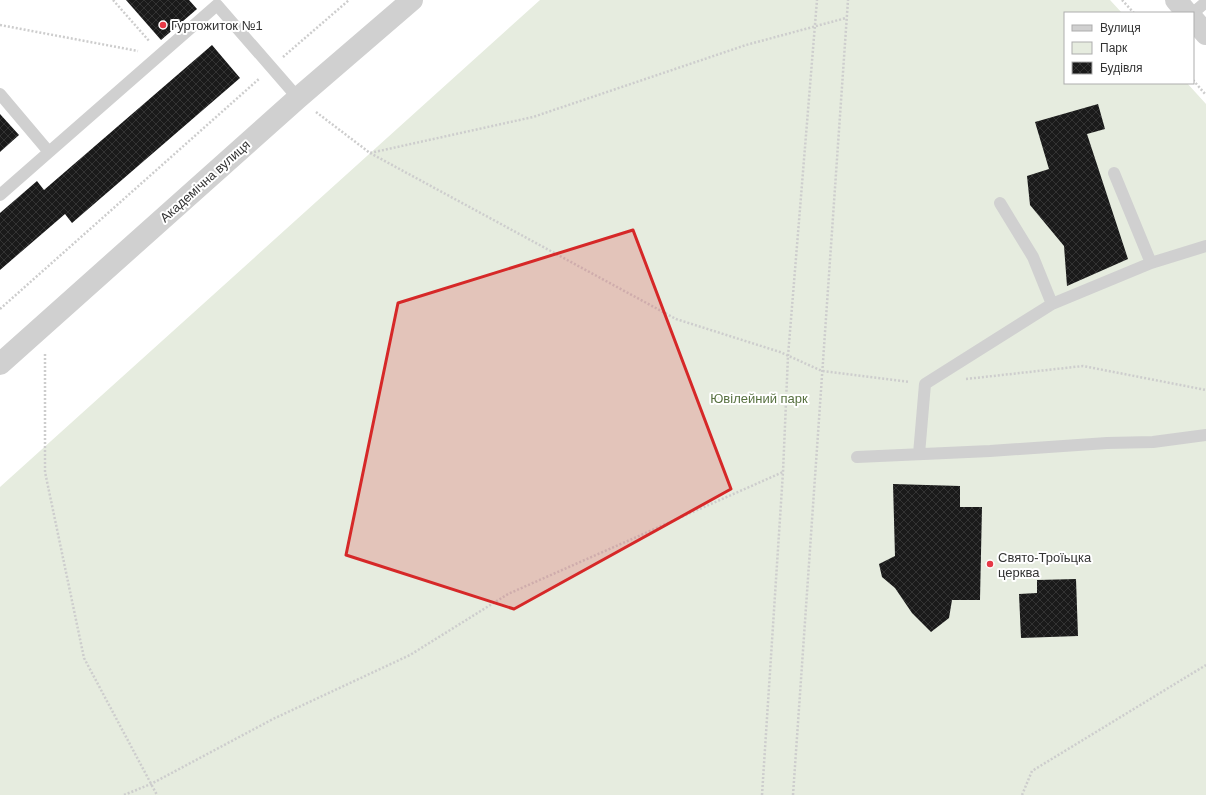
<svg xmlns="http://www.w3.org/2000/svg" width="1206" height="795" font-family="Arial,sans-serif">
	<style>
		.park { fill: #e6ecdf }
		.building { fill: url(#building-cross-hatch) }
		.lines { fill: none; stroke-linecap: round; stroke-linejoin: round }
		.path { stroke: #cdcdcd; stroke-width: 2.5; stroke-dasharray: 2 2; stroke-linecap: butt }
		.service { stroke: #d0d0d0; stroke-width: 12 }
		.tertiary { stroke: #d0d0d0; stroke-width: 22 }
		.marked { fill: #d62828; fill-opacity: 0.2; stroke: #d62828; stroke-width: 3; stroke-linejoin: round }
		.poi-dot { fill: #e63946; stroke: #fff; stroke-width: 1.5 }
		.labels { text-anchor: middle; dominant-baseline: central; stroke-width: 4; stroke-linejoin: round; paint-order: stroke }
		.poi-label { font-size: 13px; fill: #333; stroke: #fff; text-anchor: start }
		.street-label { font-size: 13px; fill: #333; stroke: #fff }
		.park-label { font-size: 13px; fill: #56703f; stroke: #fff }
	</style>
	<defs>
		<pattern id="building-cross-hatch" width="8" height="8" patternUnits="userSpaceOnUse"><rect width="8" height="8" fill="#1a1a1a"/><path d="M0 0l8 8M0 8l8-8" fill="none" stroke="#333"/></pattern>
	</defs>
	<rect width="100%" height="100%" fill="#fff"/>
	<path class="park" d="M540,0H1110L1122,13H1065V83H1187L1206,104V795H0V487Z"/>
	<path class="building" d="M126,0H189L197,9L161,40Z
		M212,45L240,78L72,223L65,214L0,270V213L37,181L44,190Z
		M1098,104L1105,129L1087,134L1128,259L1067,286L1064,246L1030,205L1027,176L1049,169L1035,122Z
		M0,114L19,135L0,152Z
		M893,484L960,486V507H982L980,600H952L949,618L931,632L912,613L895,588L882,577L879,564L895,556Z
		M1076,579L1078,636L1021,638L1019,594L1037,593V580Z"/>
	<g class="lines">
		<path class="path" d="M113,0L150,42
			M1122,0L1134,13
			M0,25L138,51
			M283,57L349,0
			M1193,80L1206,95
			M316,112L370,153L533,117L746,45L846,18
			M370,153L676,319L780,352L822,371L910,382
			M0,309L260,78
			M45,354V472L84,658L157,795
			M966,379L1083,366L1206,390
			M124,795L151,784L273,719L410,655L508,594L783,472
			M762,795L783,472L788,356L817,0
			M793,795L848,0
			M1022,795L1032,771L1206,665"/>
		<path class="service" d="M1193,13L1206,2
			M0,94L49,152L217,5L298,98
			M1114,173L1151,263
			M0,195L49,152
			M1000,203L1033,257L1052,304L1151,263L1206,246
			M919,454L925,384L1052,304
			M857,457L990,451L1107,443L1153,442L1206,435"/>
		<path class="tertiary" d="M1176,0L1187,13
			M1193,19L1206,34
			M0,364L298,98L412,0"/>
	</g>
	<path class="marked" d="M633,230L731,489L514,609L346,555L398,303Z"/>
	<g class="poi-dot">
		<circle cx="163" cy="25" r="4"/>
		<circle cx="990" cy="564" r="4"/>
	</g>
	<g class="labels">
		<g class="poi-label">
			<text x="171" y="25">Гуртожиток №1</text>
			<text x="998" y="557">Свято-Троїьцка<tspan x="998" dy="15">церква</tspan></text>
		</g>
		<g class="street-label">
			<text transform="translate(205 181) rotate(-42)">Академічна вулиця</text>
		</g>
		<g class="park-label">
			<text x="759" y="398">Ювілейний парк</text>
		</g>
	</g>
	<rect x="1064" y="12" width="130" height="72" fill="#ffffff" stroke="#adadad"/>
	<rect x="1072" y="25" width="20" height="6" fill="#d0d0d0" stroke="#adadad"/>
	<text x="1100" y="32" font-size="12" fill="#333333">Вулиця</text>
	<rect x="1072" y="42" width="20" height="12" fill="#e6ecdf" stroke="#adadad"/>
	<text x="1100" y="52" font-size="12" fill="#333333">Парк</text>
	<rect x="1072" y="62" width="20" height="12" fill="url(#building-cross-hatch)" stroke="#adadad"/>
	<text x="1100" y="72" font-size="12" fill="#333333">Будівля</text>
</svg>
